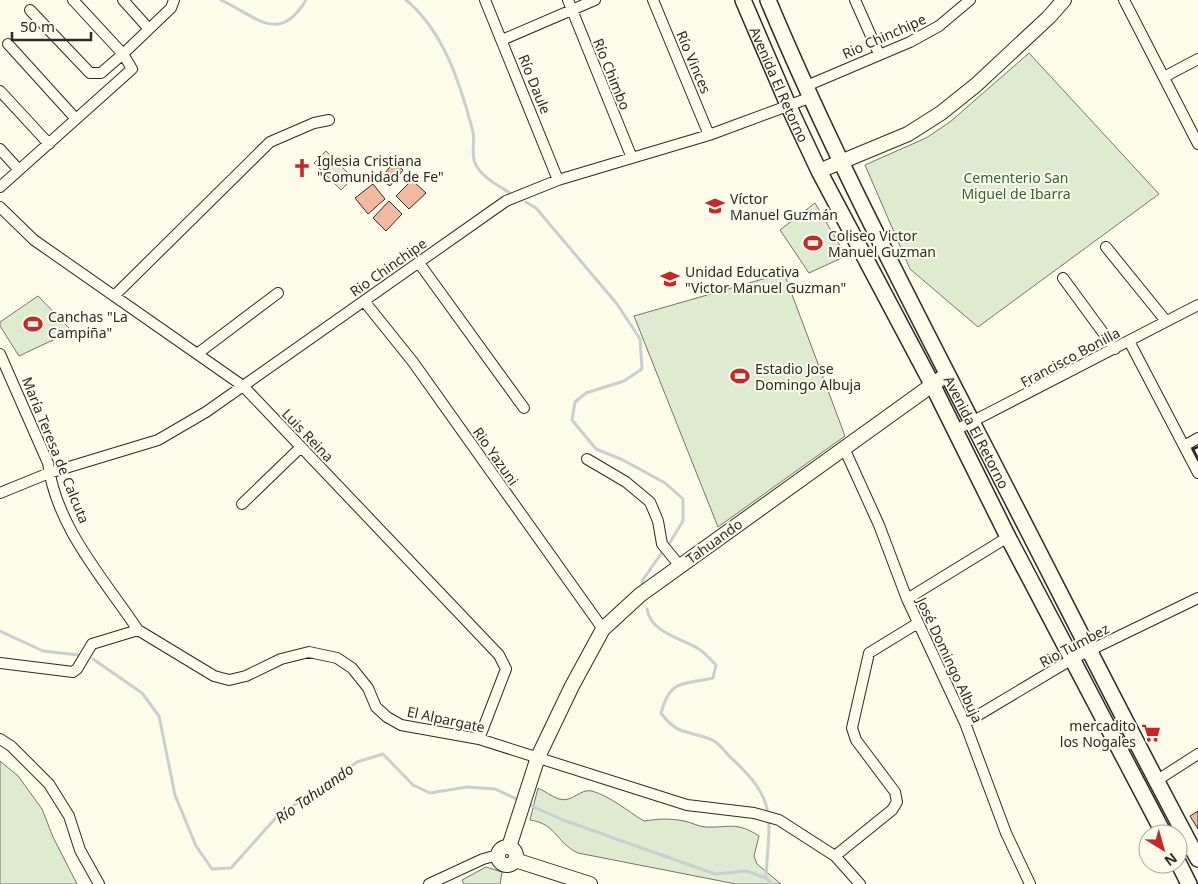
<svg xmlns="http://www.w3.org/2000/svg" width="1198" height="884" font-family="'Noto Sans',sans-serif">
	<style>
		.green { fill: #deebd1; stroke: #74746e }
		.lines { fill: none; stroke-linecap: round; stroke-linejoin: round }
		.stream { stroke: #c7d0d0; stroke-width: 3 }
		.building { fill: #f2b8a0; stroke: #2b2b2b }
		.street-casing { stroke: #2b2b2b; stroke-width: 12 }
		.secondary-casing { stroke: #2b2b2b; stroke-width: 16 }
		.primary-casing { stroke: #2b2b2b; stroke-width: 18 }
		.street { stroke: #fdfbea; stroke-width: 10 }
		.secondary { stroke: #fdfbea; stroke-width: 14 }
		.primary { stroke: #fdfbea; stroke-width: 15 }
		.wall { stroke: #2b2b2b; stroke-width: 2.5 }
		.labels { text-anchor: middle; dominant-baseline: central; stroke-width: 4; stroke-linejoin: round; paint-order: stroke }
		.street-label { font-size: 14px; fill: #2b2b2b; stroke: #fdfbea }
		.poi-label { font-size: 14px; fill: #2b2b2b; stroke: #fdfbea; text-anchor: start }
		.park-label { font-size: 14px; fill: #34623c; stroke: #fdfbea }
		.water-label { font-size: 15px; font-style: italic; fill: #2b2b2b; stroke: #fdfbea }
	</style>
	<rect width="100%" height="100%" fill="#fdfbea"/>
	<path class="green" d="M1029,53L1159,194L978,327L910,269L865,165L926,138L950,122Z
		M326,151L353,178L341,190L314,163Z
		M815,203L846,256L809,273L780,230Z
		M784,273L845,436L718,527L634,316Z
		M38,296L72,331L19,356L0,326V322Z
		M0,761L18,776L42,809L53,837L77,884H0Z
		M538,788C545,791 552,797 559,799C573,803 580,788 592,791C612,797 627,811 644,821C657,819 670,818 684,821C691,822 699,827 706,827C729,828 736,821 759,836L754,856L757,864L781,884H736L578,853C555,842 557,824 530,820Z
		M486,867L502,872L500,884H464L462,880Z"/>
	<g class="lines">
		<path class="stream" d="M221,0C257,17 279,45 306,0
			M406,0C444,31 461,86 473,132C475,142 471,154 475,163C480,176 499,186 510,193
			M526,202L536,208L617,304L640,339L642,369L624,381L586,393L575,402L572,420L596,449L623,460L665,483L683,499V521L669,544
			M643,584L642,581L663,551
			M647,609C651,633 681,638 699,649C705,653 711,660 716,665L713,678C682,685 670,679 661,713C677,735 686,730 710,739C718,741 724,751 730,757C779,800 769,818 766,878
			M0,631L43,651L78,655
			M93,659L142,693L159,716L175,795L196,846L212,869L231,868L280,813L322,789L357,762L383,754L413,785L430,793L467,787L495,789L521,801
			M527,804L563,820L715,874L746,871L766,878L772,884"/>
	</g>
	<path class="building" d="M394,162L403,170L390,186L380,179Z
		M412,180L426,193L409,209L396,196Z
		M373,184L385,199L368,214L355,198Z
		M389,201L402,214L386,231L373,218Z
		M1198,811V829L1190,816Z"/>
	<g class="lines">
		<g class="street-casing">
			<path id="street" d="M123,0L149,29
				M485,0L558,180
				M568,0L632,158
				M653,0L709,135
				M855,0L879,54
				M1124,0L1198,144
				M30,10L90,73H101L123,54L73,0
				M502,40L595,0
				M8,44L76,119
				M1164,77L1198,59
				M804,87L910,42L939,26L970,0
				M0,91L49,144
				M0,149L19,170
				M0,187L132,69L123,54L171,8L174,0
				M0,207L34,240L243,386L499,655L506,669L479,739
				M1106,247L1166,321
				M419,263L524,408
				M1063,278L1115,349
				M114,296L270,142L314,123L329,120
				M364,301L413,362L603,629
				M1129,341L1198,473
				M0,354L48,463C56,527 104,579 138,630
				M197,354L278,293
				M954,431L1198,305
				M1184,446L1198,438
				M844,448L879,525L907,599L965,723L1006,833L1030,884
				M587,459L626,482L650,502L658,521L662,544L680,566
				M0,493L49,473L158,440L206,412L506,201L558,180L709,135L809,98
				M242,504L301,447
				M907,599L1008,537
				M0,663L73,672L77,669L92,644L138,630L214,676L229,680L246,676L281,659L309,652L337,658L352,668L368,688L376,707L387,717L401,725L479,739L687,805L754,813L779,820L835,856L860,884
				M965,723L1074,658L1198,598
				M0,739L11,746L49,784L69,816L80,850L99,884
				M1156,781L1198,754
				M835,856L892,810L897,802L895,792L856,740L852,728L869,653L918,623
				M429,884L483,859L498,855"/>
		</g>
		<g class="secondary-casing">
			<path id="secondary" d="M819,171L908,134L941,113L976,85L1049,17L1064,0
				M509,847L538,757L572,686L603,629L640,595L946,375
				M498 856a9 9 0 1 1 18 0a9 9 0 1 1-18 0Z
				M515,860L590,884"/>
		</g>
		<g class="primary-casing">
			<g id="primary">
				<path id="s1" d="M743,0L789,107L819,171L932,384L1008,537L1164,834"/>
				<path id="s2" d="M768,0C829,146 902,285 974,426C1049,570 1121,716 1198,859"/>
				<path d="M1178,862L1189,884"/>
			</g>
		</g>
		<use href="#street" class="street"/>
		<use href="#secondary" class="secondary"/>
		<use href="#primary" class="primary"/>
		<path class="wall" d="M1198,447L1193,449L1198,459"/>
	</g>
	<defs>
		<g id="church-bare" transform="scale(1.5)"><path d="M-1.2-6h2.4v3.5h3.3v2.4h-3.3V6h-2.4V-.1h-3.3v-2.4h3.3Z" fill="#c62828" stroke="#fdfbea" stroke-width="2.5" paint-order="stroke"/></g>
		<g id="school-bare" transform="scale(1.5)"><path d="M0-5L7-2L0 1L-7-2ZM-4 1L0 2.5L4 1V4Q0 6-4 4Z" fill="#c62828" stroke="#fdfbea" stroke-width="2.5" paint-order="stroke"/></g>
		<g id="stadium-bare" transform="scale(1.5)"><path d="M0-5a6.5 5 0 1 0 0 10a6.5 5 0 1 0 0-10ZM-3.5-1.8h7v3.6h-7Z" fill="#c62828" stroke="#fdfbea" stroke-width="2.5" paint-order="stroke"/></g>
		<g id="university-bare" transform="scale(1.5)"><path d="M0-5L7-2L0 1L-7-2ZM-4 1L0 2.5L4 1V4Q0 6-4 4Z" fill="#c62828" stroke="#fdfbea" stroke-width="2.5" paint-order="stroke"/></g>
		<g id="supermarket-bare" transform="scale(1.5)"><path d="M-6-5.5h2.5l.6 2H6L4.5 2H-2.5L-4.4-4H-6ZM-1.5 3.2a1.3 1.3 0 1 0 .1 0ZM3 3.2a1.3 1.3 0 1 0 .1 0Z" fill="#c62828" stroke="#fdfbea" stroke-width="2.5" paint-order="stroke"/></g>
	</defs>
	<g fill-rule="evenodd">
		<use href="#church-bare" x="302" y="168"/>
		<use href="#school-bare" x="715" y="206"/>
		<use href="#stadium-bare" x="813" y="243"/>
		<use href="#university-bare" x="670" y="279"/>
		<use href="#stadium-bare" x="33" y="324"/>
		<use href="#stadium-bare" x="740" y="376"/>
		<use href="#supermarket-bare" x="1151" y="733"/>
	</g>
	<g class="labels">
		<g class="street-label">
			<text transform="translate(884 36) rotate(-24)">Rio Chinchipe</text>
			<text transform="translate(694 62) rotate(67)">Río Vinces</text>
			<text transform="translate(612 74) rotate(68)">Río Chimbo</text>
			<text transform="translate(535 84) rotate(68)">Río Daule</text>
			<text stroke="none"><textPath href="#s1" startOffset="92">Avenida El Retorno</textPath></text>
			<text transform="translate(388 267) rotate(-35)">Rio Chinchipe</text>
			<text transform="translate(1070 357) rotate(-28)">Francisco Bonilla</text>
			<text stroke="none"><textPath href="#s2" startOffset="480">Avenida El Retorno</textPath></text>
			<text transform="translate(308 435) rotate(46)">Luis Reina</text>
			<text transform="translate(56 450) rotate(68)">María Teresa de Calcuta</text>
			<text transform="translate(496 456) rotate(55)">Rio Yazuni</text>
			<text transform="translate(714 541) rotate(-36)">Tahuando</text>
			<text transform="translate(1074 645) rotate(-28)">Rio Tumbez</text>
			<text transform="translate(950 660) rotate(65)">José Domingo Albuja</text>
			<text transform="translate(446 719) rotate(12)">El Alpargate</text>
		</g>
		<g class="poi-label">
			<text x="317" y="160">Iglesia Cristiana<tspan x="317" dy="16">"Comunidad de Fe"</tspan></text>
			<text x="730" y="198">Víctor<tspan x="730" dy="16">Manuel Guzmán</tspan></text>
			<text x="828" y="235">Coliseo Victor<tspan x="828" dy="16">Manuel Guzman</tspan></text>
			<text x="685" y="271">Unidad Educativa<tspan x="685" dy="16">"Victor Manuel Guzman"</tspan></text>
			<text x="48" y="316">Canchas "La<tspan x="48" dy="16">Campiña"</tspan></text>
			<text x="755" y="368">Estadio Jose<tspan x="755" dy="16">Domingo Albuja</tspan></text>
			<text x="1136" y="725" text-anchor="end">mercadito<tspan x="1136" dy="16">los Nogales</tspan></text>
		</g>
		<g class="park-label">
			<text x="1016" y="177">Cementerio San<tspan x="1016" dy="16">Miguel de Ibarra</tspan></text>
		</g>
		<g class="water-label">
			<text transform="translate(314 793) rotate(-35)">Río Tahuando</text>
		</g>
	</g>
	<g transform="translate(1163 849) rotate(143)"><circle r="24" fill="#fdfbea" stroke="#a9a89e"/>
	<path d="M0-4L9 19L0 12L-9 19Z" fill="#c62828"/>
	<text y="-8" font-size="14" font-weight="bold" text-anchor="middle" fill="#2b2b2b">N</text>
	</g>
	<path d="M12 32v8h79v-8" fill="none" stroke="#2b2b2b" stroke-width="2.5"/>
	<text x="20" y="32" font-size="15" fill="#2b2b2b" stroke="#fdfbea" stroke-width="4" paint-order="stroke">50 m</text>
</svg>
